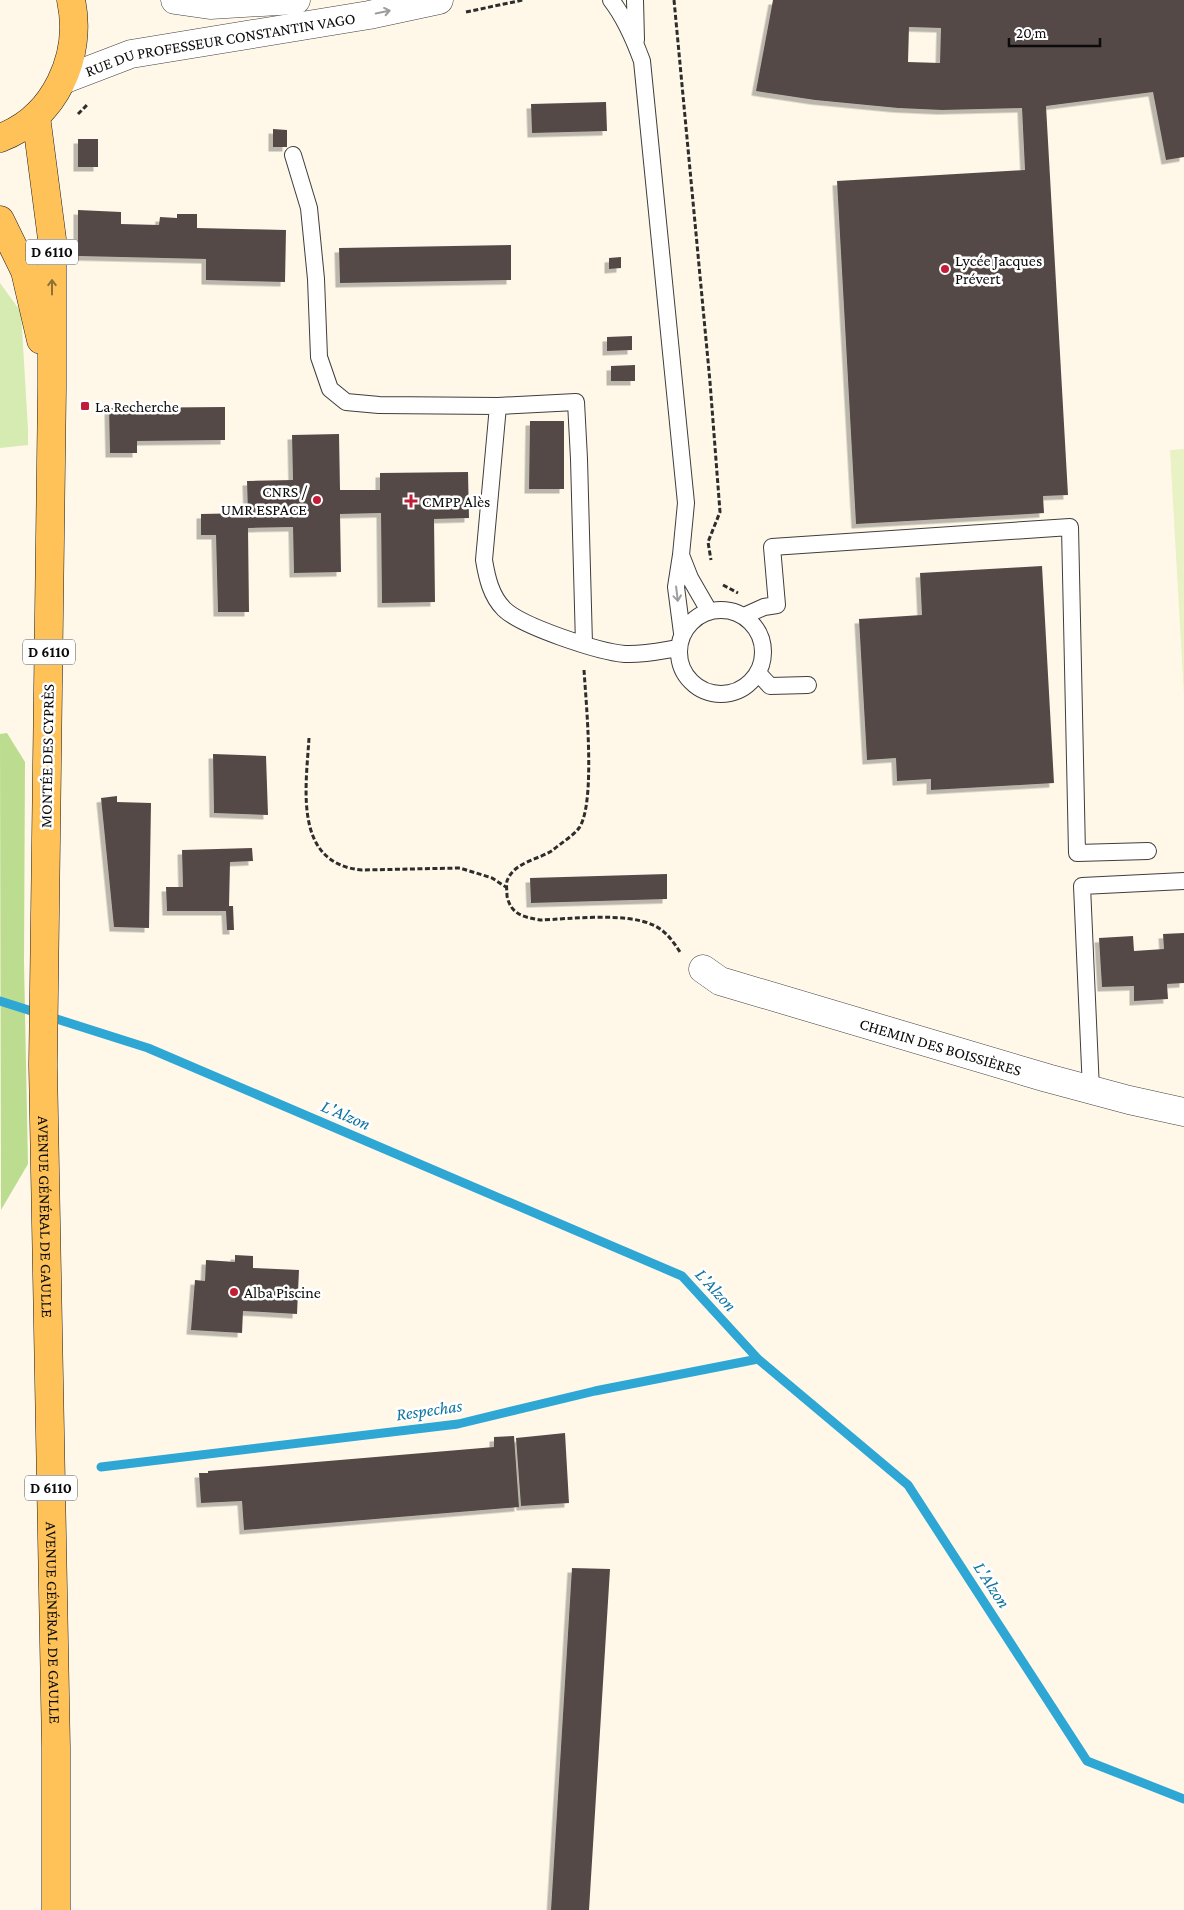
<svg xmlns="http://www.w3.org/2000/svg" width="1184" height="1910" font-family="'Crimson Pro',serif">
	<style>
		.green { fill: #d6ebb1 }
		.forest { fill: #bcdd90 }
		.pitch { fill: #e8f2c4 }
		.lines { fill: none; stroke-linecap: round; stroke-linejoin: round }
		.stream { stroke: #2ea7d5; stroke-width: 9 }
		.building { fill: #544a47; fill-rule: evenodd; filter: url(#shadow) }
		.service-casing { stroke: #3e3e3e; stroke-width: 18 }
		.minor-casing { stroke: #3e3e3e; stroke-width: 29 }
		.tertiary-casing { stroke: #3e3e3e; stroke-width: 29 }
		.primary-casing { stroke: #1c1c1c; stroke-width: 29 }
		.path { stroke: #2d2d2d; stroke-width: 3; stroke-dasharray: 5 2.5; stroke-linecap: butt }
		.service { stroke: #fff; stroke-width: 16 }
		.minor { stroke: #fff; stroke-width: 28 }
		.tertiary { stroke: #fff; stroke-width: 28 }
		.primary { stroke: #ffc259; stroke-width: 28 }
		.oneway { stroke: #9d9d9d }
		.oneway2 { stroke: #917036 }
		.poi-dot { fill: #c21c39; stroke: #fff; stroke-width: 2 }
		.labels { text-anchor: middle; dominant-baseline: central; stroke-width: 5; stroke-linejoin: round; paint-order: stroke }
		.shield { fill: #fff; stroke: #545454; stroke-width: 1 }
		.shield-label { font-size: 15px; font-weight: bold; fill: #0b0b0b }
		.street-label { font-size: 16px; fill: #0b0b0b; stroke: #fff }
		.poi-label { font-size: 16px; fill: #0b0b0b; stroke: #fff; text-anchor: start }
		.water-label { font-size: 18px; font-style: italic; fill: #0e75a3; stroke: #fff }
	</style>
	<defs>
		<filter id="shadow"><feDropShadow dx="-4.5" dy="4.5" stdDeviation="0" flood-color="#0004"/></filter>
	</defs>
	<rect width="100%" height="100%" fill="#fff8e9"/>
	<path class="green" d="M0,283L21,312L28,429V445L0,448Z"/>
	<path class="forest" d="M7,733L25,762L24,962L28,1164L1,1210L0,734Z"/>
	<path class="pitch" d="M1184,449V696L1170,450Z"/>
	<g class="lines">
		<path class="stream" d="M0,1001L148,1048L682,1276L758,1359L908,1485L1087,1761L1184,1799
			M101,1467L458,1424L595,1391L758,1359"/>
	</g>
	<path class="building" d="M773,0H1184V157L1166,160L1153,92L1046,106L1068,495L1043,496L1044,513L856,524L837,181L1025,170L1022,108L942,110L898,108L815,100L756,91ZM909,27L941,28L940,63L908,62Z
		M606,102L607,131L532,133L531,104Z
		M273,129L287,130V147H273Z
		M78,139H98V167H78Z
		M78,210L121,212V224L159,225L160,217L177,218V214H197V228L286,230L285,282L206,280V259L78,256Z
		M511,245V280L340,283L339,248Z
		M621,257V268L609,269V258Z
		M632,336V350L607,351V337Z
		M635,365V381H611V366Z
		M225,407V440L137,441V453H110L109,408Z
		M530,421H564V489H529Z
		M339,434L340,490H380V473L468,472L469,518L434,519L435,602L382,603L381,513L340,514L341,572L294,573L293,527L248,528L249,612H218L216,535H201V514L248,513L247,481L293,480L292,435Z
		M1042,566L1054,783L931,790V779L897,781L896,758L867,760L859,619L922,615L920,573Z
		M213,754L266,756L268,815L214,813Z
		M117,796V802L151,803L149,928L114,927L101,798Z
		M252,848L253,861L230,862L229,906H233L234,930H227L226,911H167L166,887H183L182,850Z
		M667,874V899L531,903L530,878Z
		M1184,933V983L1167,984L1168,999L1134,1001V986L1102,987L1099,938L1133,936L1134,951L1164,949L1163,934Z
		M235,1255L253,1256V1268L299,1270L297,1314L243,1311L242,1333L191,1330L195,1280L205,1281L206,1260L235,1262Z
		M565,1433L569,1503L521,1506L516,1438Z
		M514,1436L519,1507L244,1530L242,1501L201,1503L199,1473H208V1471L494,1447V1437Z
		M572,1568L610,1569L589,1910H551Z"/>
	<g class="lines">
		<g class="service-casing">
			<path id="service" d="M611,0C625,18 634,39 642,61L686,503L681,555L676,587L682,633
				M635,0L636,40
				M293,155L309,208L316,279L319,357L330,389L346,402L379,405L498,406L576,402L579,459L584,644
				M498,406L484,560C487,578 491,596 504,609C521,626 599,652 625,654C642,655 660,651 678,648
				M681,555L690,578L709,611
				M679 652a42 42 0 1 1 84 0a42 42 0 1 1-84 0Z
				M744,616L764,607L777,605L772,547L1070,527L1077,853L1148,851
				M758,673L770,686L808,685
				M1091,1090L1082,886L1184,881"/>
		</g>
		<g class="minor-casing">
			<g id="minor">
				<path id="s1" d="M703,969L720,981L1047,1078L1129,1100L1184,1112"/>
			</g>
		</g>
		<g class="tertiary-casing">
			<g id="tertiary">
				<path d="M175,0L210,5L296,0"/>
				<path id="s2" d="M63,80L131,54L369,15L439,0"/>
			</g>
		</g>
		<g class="primary-casing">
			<g id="primary">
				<path id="s3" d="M36,116L52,239V388L43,1065L56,1747V1910"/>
				<path d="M0,138C55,118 83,56 71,0"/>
				<path d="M0,220L25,271L41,340"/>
			</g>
		</g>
		<path class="path" d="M674,0L710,382L720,512L708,542L711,560
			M466,12L523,0
			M78,114L88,104
			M723,585L738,593
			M584,670C586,702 596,804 579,828C573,836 561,843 553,850C538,860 514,862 507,881C506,885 507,891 507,896C511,915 524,917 540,920C570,919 626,912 653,925C665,930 673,941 680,952
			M309,738C306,788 293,864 362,870L460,868L492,878L506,887"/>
		<use href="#service" class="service"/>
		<use href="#minor" class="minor"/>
		<use href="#tertiary" class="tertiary"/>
		<use href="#primary" class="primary"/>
	</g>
	<defs><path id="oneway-shaft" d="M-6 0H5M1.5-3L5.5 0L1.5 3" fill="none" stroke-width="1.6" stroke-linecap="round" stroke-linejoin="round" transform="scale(1.25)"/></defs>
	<g class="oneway">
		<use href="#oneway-shaft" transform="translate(383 12) rotate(-12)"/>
		<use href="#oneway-shaft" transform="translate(677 594) rotate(83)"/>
	</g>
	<use class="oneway2" href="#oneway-shaft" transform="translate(52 287) rotate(-90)"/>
	<g class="poi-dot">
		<circle cx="945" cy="269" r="5"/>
		<rect x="80" y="401" width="10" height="10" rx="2.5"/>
		<circle cx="317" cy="500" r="5"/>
		<path d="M408.5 493.5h5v5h5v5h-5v5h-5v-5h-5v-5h5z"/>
		<circle cx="234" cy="1292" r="5"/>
	</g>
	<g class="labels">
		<g class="shield">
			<rect x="26" y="239.5" width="52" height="25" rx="4"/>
			<rect x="23" y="639.5" width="52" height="25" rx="4"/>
			<rect x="25" y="1475.5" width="52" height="25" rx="4"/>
		</g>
		<g class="shield-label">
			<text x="52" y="252">D 6110</text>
			<text x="49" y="652">D 6110</text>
			<text x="51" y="1488">D 6110</text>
		</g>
		<g class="street-label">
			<text stroke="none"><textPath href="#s2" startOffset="162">RUE DU PROFESSEUR CONSTANTIN VAGO</textPath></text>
			<text transform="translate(47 756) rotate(-89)">MONTÉE DES CYPRÈS</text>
			<text stroke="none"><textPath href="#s1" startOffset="251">CHEMIN DES BOISSIÈRES</textPath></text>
			<text stroke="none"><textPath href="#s3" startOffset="1102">AVENUE GÉNÉRAL DE GAULLE</textPath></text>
			<text stroke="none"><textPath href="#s3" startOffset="1508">AVENUE GÉNÉRAL DE GAULLE</textPath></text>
		</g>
		<g class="poi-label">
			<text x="955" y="260">Lycée Jacques<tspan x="955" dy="18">Prévert</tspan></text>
			<text x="95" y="406">La Recherche</text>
			<text x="307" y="491" text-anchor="end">CNRS /<tspan x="307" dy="18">UMR ESPACE</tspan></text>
			<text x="422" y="501">CMPP Alès</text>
			<text x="244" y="1292">Alba Piscine</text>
		</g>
		<g class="water-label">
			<text transform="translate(346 1115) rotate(23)">L'Alzon</text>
			<text transform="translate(716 1290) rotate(47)">L'Alzon</text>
			<text transform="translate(429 1410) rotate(-8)">Respechas</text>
			<text transform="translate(992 1585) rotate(57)">L'Alzon</text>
		</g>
	</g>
	<path d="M1009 38v8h91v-8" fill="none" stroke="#0b0b0b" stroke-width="2.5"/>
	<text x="1016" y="38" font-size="15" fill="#0b0b0b" stroke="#ffffff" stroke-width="4" paint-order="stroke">20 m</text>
</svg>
